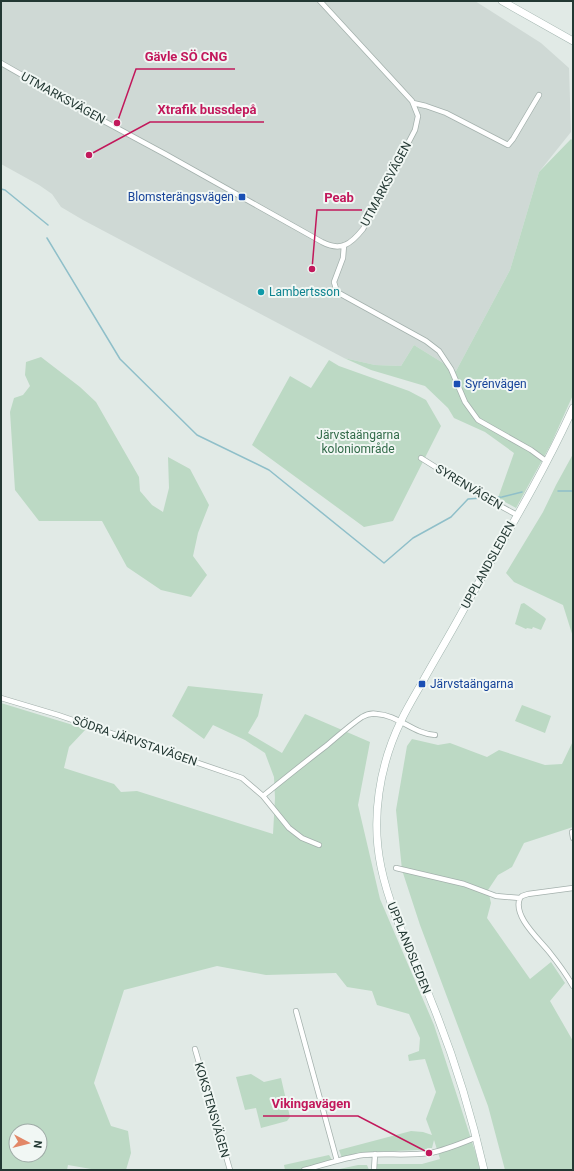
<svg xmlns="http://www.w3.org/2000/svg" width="574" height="1171" font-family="Roboto,sans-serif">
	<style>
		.built { fill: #cfd9d5 }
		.green { fill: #bcd9c4; fill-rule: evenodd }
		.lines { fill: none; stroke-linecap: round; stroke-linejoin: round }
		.stream { stroke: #8fbfc9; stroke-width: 1.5 }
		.street-casing { stroke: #a4b1ad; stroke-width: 6 }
		.secondary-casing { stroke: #a1b4ae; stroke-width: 8 }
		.street { stroke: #fff; stroke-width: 4.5 }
		.secondary { stroke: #fff; stroke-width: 7 }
		.transit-dot { fill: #1a4fb4; stroke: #f1f7f4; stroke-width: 1.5 }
		.culture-dot { fill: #0f9aa8; stroke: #f1f7f4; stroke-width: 1.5 }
		.labels { text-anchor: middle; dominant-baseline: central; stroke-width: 4; stroke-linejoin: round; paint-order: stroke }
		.street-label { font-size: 12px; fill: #233833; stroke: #f1f7f4 }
		.transit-label { font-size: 12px; fill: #164399; stroke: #f1f7f4; text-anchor: start }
		.culture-label { font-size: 12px; fill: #0d838f; stroke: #f1f7f4; text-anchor: start }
		.park-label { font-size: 12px; fill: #326b49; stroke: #f1f7f4 }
		.leader { fill: none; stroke: #c2185b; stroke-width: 1.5 }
		.callout-dot { fill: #c2185b; stroke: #f1f7f4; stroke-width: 1.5 }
		.callout-label { font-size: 13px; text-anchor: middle; font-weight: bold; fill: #c2185b; stroke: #f1f7f4; stroke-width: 4; stroke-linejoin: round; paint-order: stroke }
	</style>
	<rect width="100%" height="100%" fill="#e1eae6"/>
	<path class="built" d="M1,1H475L541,43L569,68L571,132L539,172L510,270L456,371L414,345L401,366L375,365L344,358L83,220L61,207L52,194L39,185L1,164Z"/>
	<path class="green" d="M571,139L573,141V395L551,444L516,508L498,498L514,453L485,432L454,418L448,408L425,386L371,370L344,358L375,365L401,366L414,345L456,371L510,270L539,172Z
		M41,357L80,387L96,402L139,477L140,491L152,505L163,512L169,488L168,457L190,469L209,505L198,533L193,556L207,575L191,597L161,590L127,567L102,521H39L15,490L10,412L14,398L23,395L30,386L25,375L26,362Z
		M329,360L339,366L409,391L426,400L441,426L393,521L364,527L252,445L290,376L311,388Z
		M573,454V637L563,605L514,582L506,573L543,512L556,485Z
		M524,603L544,617L546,619L541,630L533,627L532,629L527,628L526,629L515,624L521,604Z
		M188,686L263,694L258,716L248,733L282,753L305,714L370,742L358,805L380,899L434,1025L476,1154L480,1170H377V1164H422L440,1159L434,1140L432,1148L419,1150L373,1152L342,1158L339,1150L411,1131L423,1132L432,1135L426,1119L436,1092L425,1059L409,1061L408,1055L419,1051L420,1038L409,1014L377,1005L372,991L347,987L336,973L266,975L217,966L124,990L94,1083L111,1126L128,1131L131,1153L126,1170H97L68,1165L67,1170H1V703L86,729L69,747L64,768L114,784L121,792L137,791L273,834L275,798L274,777L265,753L245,740L213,725L204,739L172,716ZM16,1131H40V1155H16Z
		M522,705L551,716L545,733L515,721Z
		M412,739L438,745L450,743L487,757L499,750L545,765L562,764L573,741V827L524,843L512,867L498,875L488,890L491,903L487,918L530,979L551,962L565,983L550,1001L573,1041V1170H505L488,1106L420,925L402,870L396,810L407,746Z
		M251,1074L264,1082L281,1078L290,1117L287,1121L261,1128L256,1108L245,1110L236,1077Z
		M329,1155L332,1160L297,1170H285L284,1165Z
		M358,1165H367L369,1170H335Z"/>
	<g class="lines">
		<path class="stream" d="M1,189L5,190L48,225
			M47,238L120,359L197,435L269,470L384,563L413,538L451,517L468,499L482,498
			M558,491H573
			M488,498L502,497L522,492"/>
		<g class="street-casing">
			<path id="street" d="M1,63L87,112L165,154L322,242C341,252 351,244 363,229L415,130L418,116L412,101L320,1
				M413,103L426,106L446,113L508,145L513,139L539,95
				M344,245L343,258L334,282L337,292L426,341L439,351L451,369L465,402L478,420L531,450L546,461
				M421,458L482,496L517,515
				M1,698L58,715L242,778L263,796L289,828L302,838L319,845
				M263,796C284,779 305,762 326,746C338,736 350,725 362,717C367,714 372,713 377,714C398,715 414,734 435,735
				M572,832L573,838
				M396,868L464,884L496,896L520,898
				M520,898C512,916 540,940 550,953C558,963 566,974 573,986
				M520,898L522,896L528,894L573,888
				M296,1011L337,1161
				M195,1049L230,1170
				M304,1170C323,1165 343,1158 363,1155C385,1153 408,1156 430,1153C446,1150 462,1143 477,1137
				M374,1170L375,1154"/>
		</g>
		<g class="secondary-casing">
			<path id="secondary" d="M502,1L573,41
				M484,1170C471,1113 454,1057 432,1003C415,959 391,915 381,867C371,819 379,766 401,721C407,708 415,695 423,681C437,656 452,631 466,605C503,540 542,476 573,408"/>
		</g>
		<use href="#street" class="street"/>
		<use href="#secondary" class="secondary"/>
	</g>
	<g class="transit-dot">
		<rect x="238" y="193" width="8" height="8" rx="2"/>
		<rect x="453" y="380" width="8" height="8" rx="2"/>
		<rect x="418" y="680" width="8" height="8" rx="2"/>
	</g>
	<circle class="culture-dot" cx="261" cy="292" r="4"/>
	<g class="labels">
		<g class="street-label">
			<text transform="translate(63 98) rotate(29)">UTMARKSVÄGEN</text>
			<text transform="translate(386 184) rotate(-62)">UTMARKSVÄGEN</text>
			<text transform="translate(469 487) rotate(31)">SYRENVÄGEN</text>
			<text transform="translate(488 565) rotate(-61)">UPPLANDSLEDEN</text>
			<text transform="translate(135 741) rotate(19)">SÖDRA JÄRVSTAVÄGEN</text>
			<text transform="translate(409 948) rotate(68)">UPPLANDSLEDEN</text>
			<text transform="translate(212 1110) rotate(74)">KOKSTENSVÄGEN</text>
		</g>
		<g class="transit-label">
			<text x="234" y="197" text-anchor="end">Blomsterängsvägen</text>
			<text x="465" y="384">Syrénvägen</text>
			<text x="430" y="684">Järvstaängarna</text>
		</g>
		<g class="culture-label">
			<text x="269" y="292">Lambertsson</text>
		</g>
		<g class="park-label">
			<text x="358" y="435">Järvstaängarna<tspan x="358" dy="14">koloniområde</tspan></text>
		</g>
	</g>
	<path class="leader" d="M117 123L136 69H235M89 155L150 122H264M312 269L317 210H362M429 1153L358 1116H263"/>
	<g class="callout-dot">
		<circle cx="117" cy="123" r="4"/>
		<circle cx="89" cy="155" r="4"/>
		<circle cx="312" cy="269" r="4"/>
		<circle cx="429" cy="1153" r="4"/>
	</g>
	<g class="callout-label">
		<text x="186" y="61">Gävle SÖ CNG</text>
		<text x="207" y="114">Xtrafik bussdepå</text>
		<text x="339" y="202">Peab</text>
		<text x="311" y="1108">Vikingavägen</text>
	</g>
	<rect width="574" height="1171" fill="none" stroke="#233833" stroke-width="4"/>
	<g transform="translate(28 1143) rotate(97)"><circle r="19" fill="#f1f7f4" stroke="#9faba7"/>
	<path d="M0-3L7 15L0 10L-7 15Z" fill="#e28767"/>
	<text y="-6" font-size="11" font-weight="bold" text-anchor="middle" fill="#233833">N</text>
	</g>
</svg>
